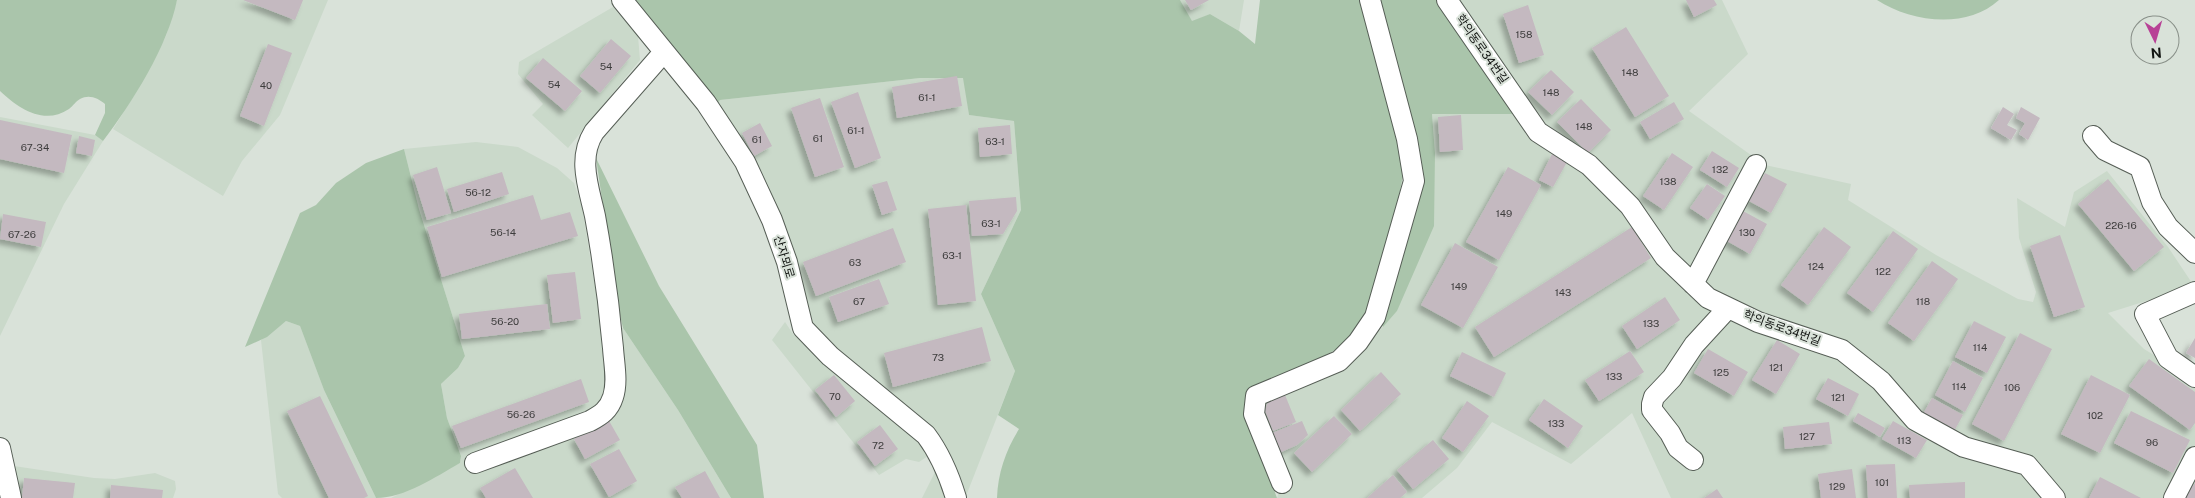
<svg xmlns="http://www.w3.org/2000/svg" width="2195" height="498" font-family="'Public Sans','Noto Sans KR',sans-serif">
	<style>
		.built { fill: #cad9ca }
		.green { fill: #aac5ab }
		.building { fill: #c4b9c0; filter: url(#shadow) }
		.lines { fill: none; stroke-linecap: round; stroke-linejoin: round }
		.minor-casing { stroke: #565e56; stroke-width: 22 }
		.minor { stroke: #fff; stroke-width: 20 }
		.labels { text-anchor: middle; dominant-baseline: central; stroke-width: 4; stroke-linejoin: round; paint-order: stroke }
		.number-label { font-size: 10px; fill: #3e3d3d }
		.street-label { font-size: 12px; fill: #111411; stroke: #d9e2d9 }
	</style>
	<defs>
		<filter id="shadow"><feDropShadow dx="-4.5" dy="4.5" stdDeviation="2.5" flood-color="#0004"/></filter>
	</defs>
	<rect width="100%" height="100%" fill="#d9e2d9"/>
	<path class="built" d="M177,0H328L280,115L242,161L223,196L113,129L137,91L166,36Z
		M1180,0H1244L1239,31L1210,14L1192,22Z
		M1455,0H1722L1748,54L1689,111L1765,165L1851,184L1848,200L1936,255L2018,299L2033,302L2036,292L2019,238L2017,198L2065,227L2074,192L2107,171L2168,247L2194,286L2108,313L2144,349L2195,380V498H1671L1632,413L1571,464L1492,422L1457,468L1422,498H1277L1282,483L1256,396L1339,361L1380,330L1397,311L1435,153L1432,114H1526Z
		M613,7L638,36L640,60L568,148L532,115L543,104L518,74L519,62Z
		M920,78H964L969,115L1014,121L1021,210L981,294L1015,371L966,496L853,363L815,329L810,320L783,219L717,104L720,100Z
		M0,117L95,135L103,141L64,204L0,336Z
		M476,142L518,147L557,168L574,183L582,207L602,329L623,328L678,410L731,498H391L460,463L461,456L447,418L441,384L458,368L465,356L419,209L404,149Z
		M286,321L300,326L324,390L376,498H282L278,494L261,340Z
		M785,322L793,334L913,435L931,454L919,462L906,459L879,475L772,340Z
		M14,466L94,478L115,479L155,473L175,481L176,489L173,498H19Z
		M937,468L949,498H922Z"/>
	<path class="green" d="M0,0H177C168,46 132,103 103,141L95,135L105,113V104C98,98 89,94 80,99C76,101 73,106 69,109C44,126 18,108 0,91Z
		M632,0H1180L1192,21L1210,14L1239,31L1255,44L1260,0H1365L1404,170L1390,243L1369,305L1358,326L1345,343L1245,410L1277,498H997C998,472 1006,450 1019,429L998,415L1015,371L981,294L1021,210L1014,121L969,115L963,78H920L720,100L717,104Z
		M1376,0H1441L1519,114H1432L1435,153L1434,226L1397,311L1383,327L1380,320L1419,196Z
		M1877,0H1999C1966,30 1911,22 1877,0Z
		M404,149L419,209L465,356L458,368L441,384L447,418L461,456L460,463C435,477 405,498 376,498L324,390L300,326L286,321L267,337L245,347L300,213L316,205L336,183L366,163Z
		M596,158L659,286L757,445L764,498H731L678,410L623,328L617,302Z"/>
	<path class="building" d="M243,0H303L295,20Z
		M1185,0H1209L1191,10Z
		M1686,0H1714L1717,5L1694,17Z
		M1528,5L1544,55L1519,63L1503,14Z
		M1626,27L1669,96L1635,117L1592,48Z
		M611,39L631,56L600,93L580,76Z
		M268,44L292,53L264,126L240,116Z
		M543,58L582,91L565,111L526,78Z
		M1551,70L1574,92L1552,115L1528,92Z
		M957,76L962,106L897,118L892,87Z
		M858,92L881,158L855,168L831,102Z
		M820,98L844,167L815,177L791,108Z
		M1581,99L1611,130L1588,153L1557,122Z
		M1674,102L1684,119L1650,139L1640,122Z
		M2003,107L2014,114L2007,125L2017,130L2011,140L1991,128Z
		M2021,107L2040,118L2028,140L2019,134L2025,123L2016,118Z
		M1461,115L1463,150L1440,152L1438,117Z
		M0,120L72,135L64,173L0,159Z
		M760,123L772,146L754,156L742,133Z
		M1010,125L1012,154L980,157L978,128Z
		M79,136L95,140L92,156L76,153Z
		M1712,151L1739,168L1727,187L1700,170Z
		M1672,153L1693,167L1664,210L1643,196Z
		M1552,154L1567,162L1553,187L1539,180Z
		M437,167L451,213L427,220L413,175Z
		M1508,167L1541,185L1499,260L1466,242Z
		M502,172L509,194L454,212L447,189Z
		M1765,173L1787,184L1771,213L1749,201Z
		M2108,179L2164,247L2134,271L2078,204Z
		M887,181L897,210L882,215L872,185Z
		M1707,184L1725,196L1708,220L1690,208Z
		M533,195L541,220L570,212L578,236L442,277L427,227Z
		M1016,197L1017,211L1003,234L972,236L969,201Z
		M966,205L976,301L938,305L928,209Z
		M1743,211L1767,224L1750,254L1727,241Z
		M3,214L46,222L41,247L0,239Z
		M1632,227L1651,258L1494,357L1475,327Z
		M1824,227L1851,247L1808,305L1781,285Z
		M893,228L906,262L816,296L803,262Z
		M1893,231L1918,249L1873,312L1847,293Z
		M2060,235L2085,307L2054,317L2030,246Z
		M1455,243L1498,267L1463,328L1421,305Z
		M1932,261L1958,279L1914,341L1888,323Z
		M575,272L581,319L553,323L547,275Z
		M879,279L889,304L838,322L829,297Z
		M1665,297L1680,320L1637,349L1622,326Z
		M547,304L550,329L462,339L459,314Z
		M1974,321L2006,337L1987,373L1955,357Z
		M982,327L991,361L893,387L884,353Z
		M2020,333L2052,349L2004,441L1972,424Z
		M2195,338V358L2186,353Z
		M1777,340L1800,354L1776,394L1752,380Z
		M1708,349L1748,372L1734,396L1694,373Z
		M1630,351L1644,372L1599,401L1585,380Z
		M1462,352L1506,373L1494,397L1450,376Z
		M2149,359L2195,392V423L2190,430L2129,386Z
		M1953,361L1983,378L1965,412L1935,395Z
		M1381,372L1401,394L1360,431L1341,410Z
		M834,375L855,401L836,417L815,390Z
		M2091,375L2130,395L2100,453L2061,434Z
		M1828,378L1859,394L1848,416L1816,399Z
		M581,379L589,402L461,448L452,426Z
		M1283,390L1296,422L1273,431L1265,411L1267,404L1274,394Z
		M320,396L368,496L364,498H329L287,411Z
		M1932,398L1963,415L1953,433L1922,416Z
		M1544,399L1583,426L1568,448L1529,420Z
		M1467,401L1489,416L1463,452L1442,438Z
		M2131,411L2190,440L2173,473L2114,443Z
		M1858,413L1885,428L1880,437L1853,421Z
		M1334,416L1352,434L1312,472L1294,453Z
		M608,419L620,440L585,459L574,439Z
		M1302,421L1308,435L1297,445L1279,453L1272,433Z
		M1893,421L1927,440L1916,458L1882,439Z
		M1829,422L1832,444L1785,449L1783,427Z
		M880,425L898,449L875,466L857,442Z
		M1433,440L1449,459L1413,489L1397,470Z
		M619,449L637,481L609,497L590,464Z
		M1895,464L1897,498H1868L1866,465Z
		M515,468L533,498H486L480,488Z
		M1852,469L1856,498H1821L1818,474Z
		M705,471L720,498H682L675,487Z
		M1393,475L1407,492L1400,498H1367Z
		M2100,477L2141,498H2089Z
		M24,478L75,483L73,498H22Z
		M1965,482V498H1910L1909,485Z
		M2195,483V498H2184Z
		M111,485L163,490L162,498H110Z
		M1717,489L1723,498H1704Z"/>
	<g class="lines">
		<g class="minor-casing">
			<path id="minor" d="M622,0L706,103L745,162L772,220L787,262L803,328L830,356L926,435C941,455 949,475 956,498
				M1447,0L1538,132L1589,165L1630,206L1665,257L1708,298L1758,322L1842,350L1881,381L1915,420L1964,447L2027,465L2055,498
				M2093,136L2105,150L2140,167L2152,202L2168,227L2195,253
				M1693,284L1756,165
				M2195,292L2145,314L2168,358L2195,377
				M0,448L11,498
				M1693,460L1678,448L1670,433L1652,410V404L1654,397L1672,378L1694,345L1728,308
				M475,463L590,421C601,415 609,410 613,397C618,382 614,364 613,348C609,304 603,260 595,216C589,188 577,159 594,132L664,52
				M1282,483L1254,414L1256,396L1339,361L1358,342L1375,317L1414,181L1407,139L1370,0
				M2174,498L2195,457"/>
		</g>
		<use href="#minor" class="minor"/>
	</g>
	<g class="labels">
		<g class="number-label">
			<text x="1524" y="34">158</text>
			<text x="606" y="66">54</text>
			<text x="1630" y="72">148</text>
			<text x="554" y="84">54</text>
			<text x="266" y="85">40</text>
			<text x="1551" y="92">148</text>
			<text x="927" y="97">61-1</text>
			<text x="1584" y="126">148</text>
			<text x="856" y="130">61-1</text>
			<text x="818" y="138">61</text>
			<text x="757" y="139">61</text>
			<text x="995" y="141">63-1</text>
			<text x="35" y="147">67-34</text>
			<text x="1720" y="169">132</text>
			<text x="1668" y="181">138</text>
			<text x="478" y="192">56-12</text>
			<text x="1504" y="213">149</text>
			<text x="991" y="223">63-1</text>
			<text x="2121" y="225">226-16</text>
			<text x="503" y="232">56-14</text>
			<text x="1747" y="232">130</text>
			<text x="22" y="234">67-26</text>
			<text x="952" y="255">63-1</text>
			<text x="855" y="262">63</text>
			<text x="1816" y="266">124</text>
			<text x="1883" y="271">122</text>
			<text x="1459" y="286">149</text>
			<text x="1563" y="292">143</text>
			<text x="859" y="301">67</text>
			<text x="1923" y="301">118</text>
			<text x="505" y="321">56-20</text>
			<text x="1651" y="323">133</text>
			<text x="1980" y="347">114</text>
			<text x="938" y="357">73</text>
			<text x="1776" y="367">121</text>
			<text x="1721" y="372">125</text>
			<text x="1614" y="376">133</text>
			<text x="1959" y="386">114</text>
			<text x="2012" y="387">106</text>
			<text x="835" y="396">70</text>
			<text x="1838" y="397">121</text>
			<text x="521" y="414">56-26</text>
			<text x="2095" y="415">102</text>
			<text x="1556" y="423">133</text>
			<text x="1807" y="436">127</text>
			<text x="1904" y="440">113</text>
			<text x="2152" y="442">96</text>
			<text x="878" y="445">72</text>
			<text x="1882" y="482">101</text>
			<text x="1837" y="486">129</text>
		</g>
		<g class="street-label">
			<text transform="translate(1482 49) rotate(55)">학의동로34번길</text>
			<text transform="translate(784 257) rotate(73)">산자뫼로</text>
			<text transform="translate(1782 328) rotate(20)">학의동로34번길</text>
		</g>
	</g>
	<g transform="translate(2155 40) rotate(175)"><circle r="24" fill="#d9e2d9" stroke="#899089"/>
	<path d="M0-4L9 19L0 12L-9 19Z" fill="#b84196"/>
	<text y="-8" font-size="14" font-weight="bold" text-anchor="middle" fill="#111411">N</text>
	</g>
</svg>
